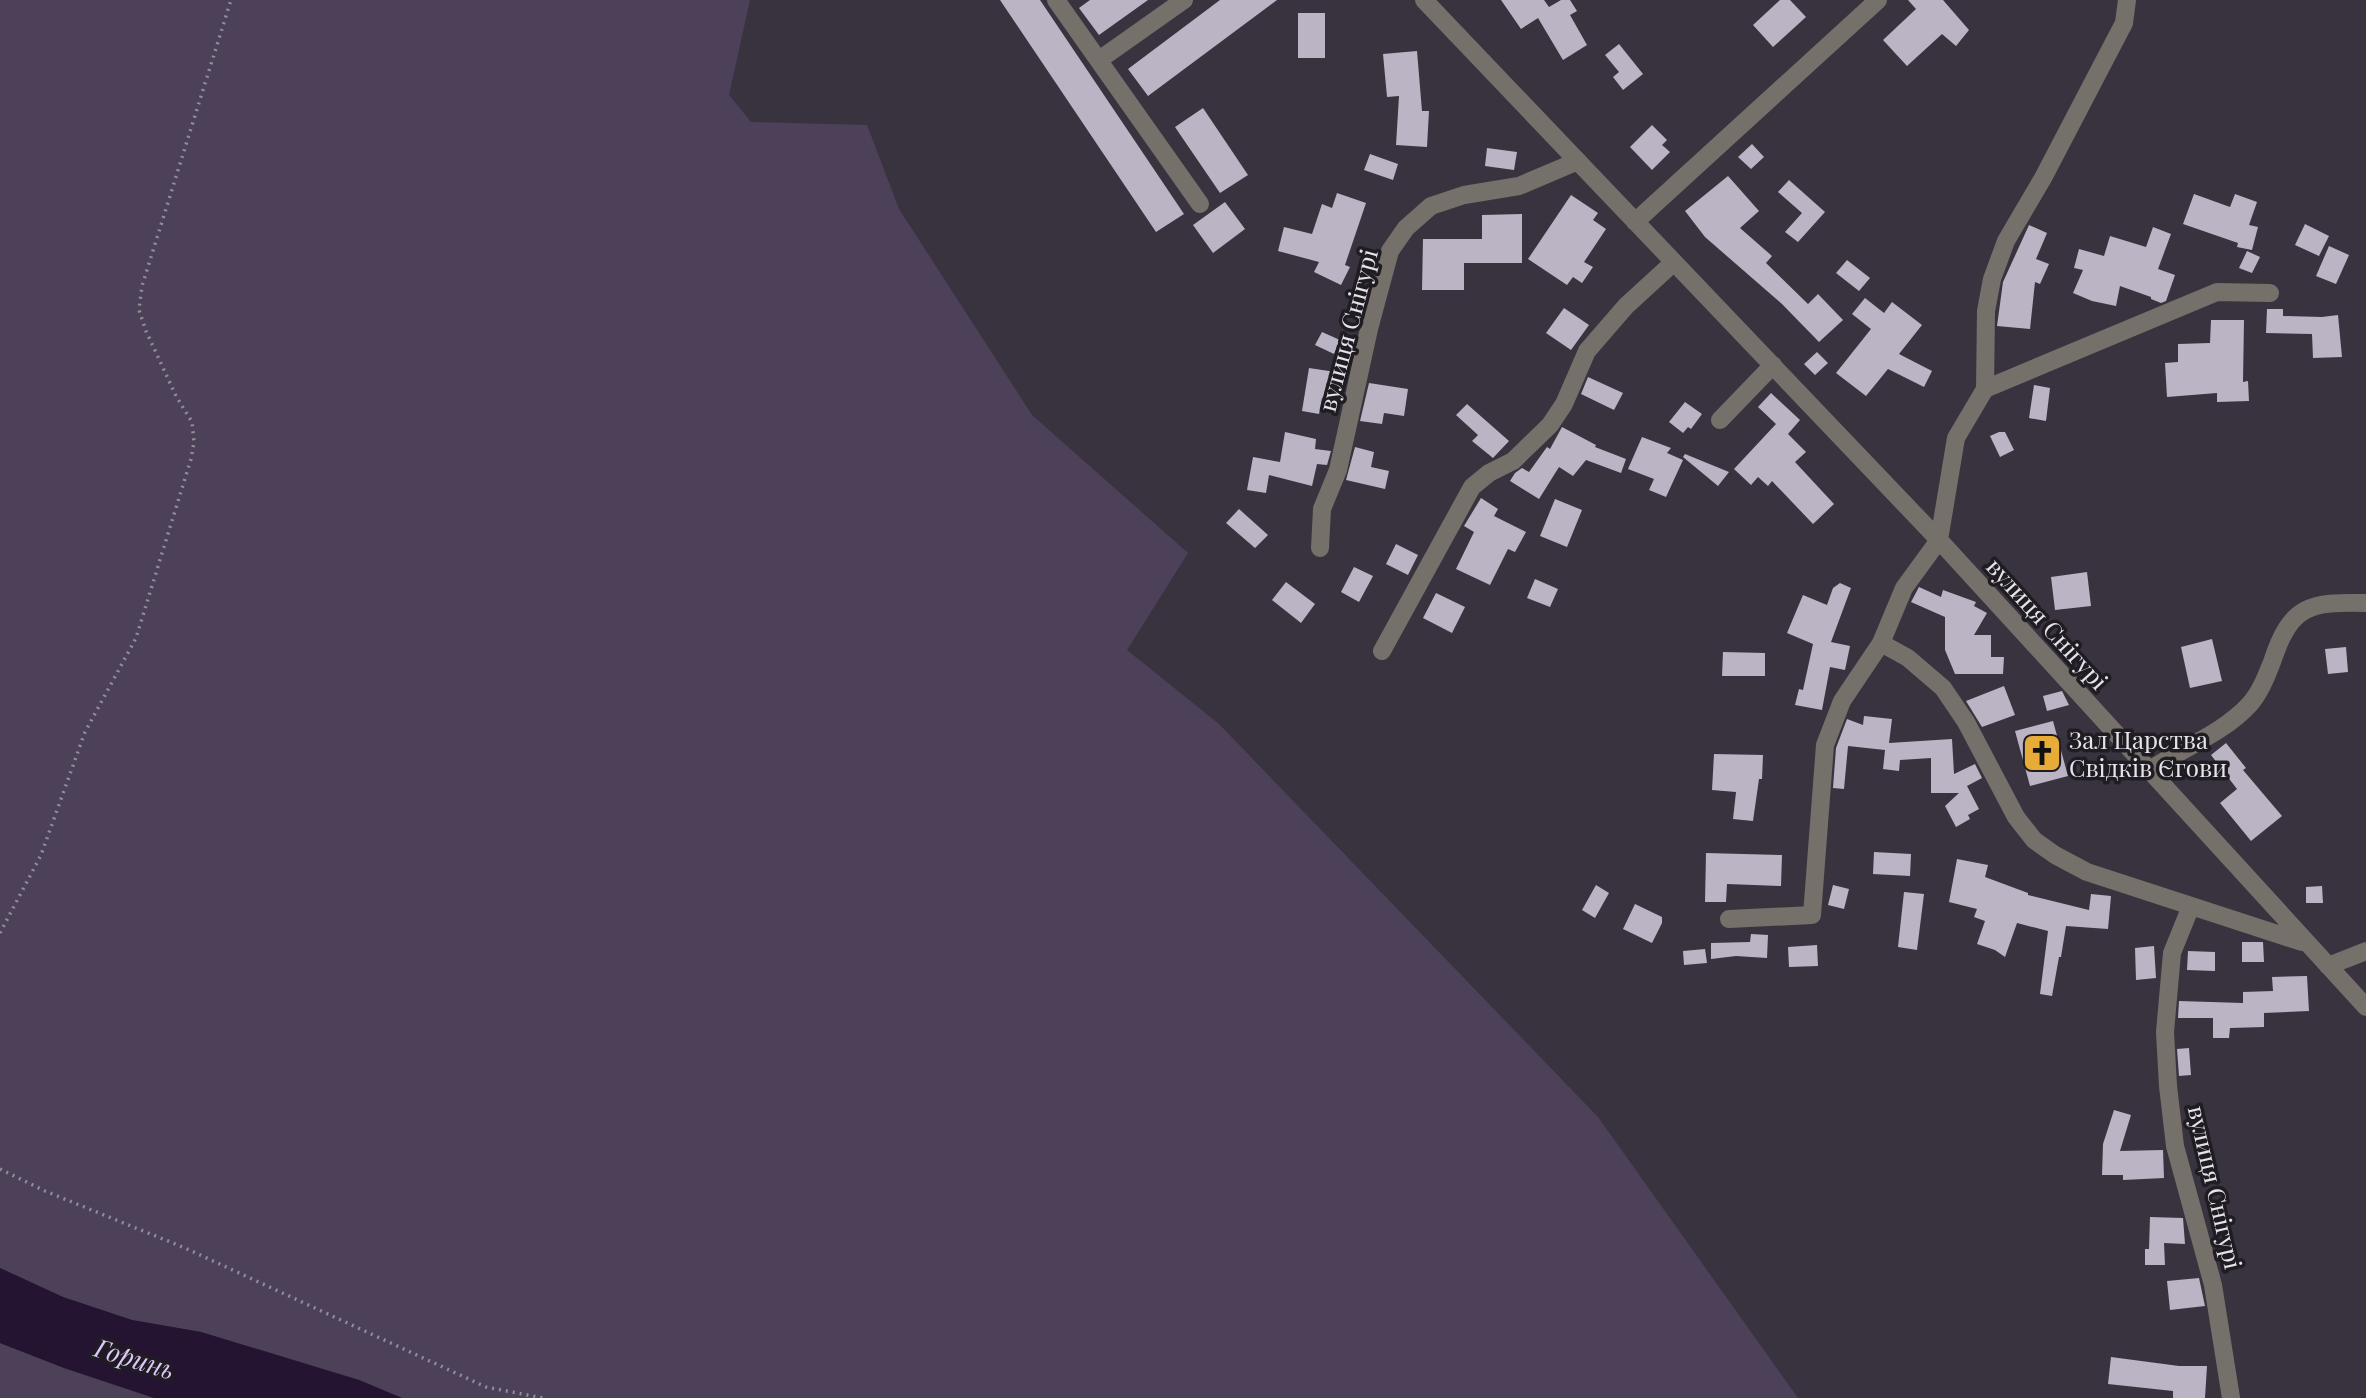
<svg xmlns="http://www.w3.org/2000/svg" width="2366" height="1398" font-family="'Playfair Display',serif">
	<style>
		.green { fill: #4d4159 }
		.water { fill: #241432 }
		.building { fill: #bbb4c4 }
		.lines { fill: none; stroke-linecap: round; stroke-linejoin: round }
		.path { stroke: #928d98; stroke-width: 3.5; stroke-dasharray: 2 5; stroke-linecap: butt }
		.minor { stroke: #75716a; stroke-width: 18 }
		.labels { text-anchor: middle; dominant-baseline: central; stroke-width: 7; stroke-linejoin: round; paint-order: stroke }
		.street-label { font-size: 24px; fill: #e7e3ec; stroke: #1f1c22 }
		.poi-label { font-size: 24px; fill: #e7e3ec; stroke: #1f1c22; text-anchor: start }
		.water-label { font-size: 26px; font-style: italic; fill: #dfc7f9; stroke: #1f1c22 }
	</style>
	<rect width="100%" height="100%" fill="#393340"/>
	<path class="green" d="M0,0H750L729,95L751,122L867,125L899,209L1032,415L1188,553L1127,650L1219,724L1598,1117L1798,1398H402L359,1380L201,1332L132,1320L63,1297L0,1268Z
		M0,1343L64,1368L154,1398H0Z"/>
	<path class="water" d="M0,1268L63,1297L132,1320L201,1332L359,1380L402,1398H154L64,1368L0,1343Z"/>
	<path class="building" d="M1000,0H1040L1184,214L1156,232Z
		M1090,0H1148L1099,35L1079,8Z
		M1220,0H1277L1148,96L1128,69Z
		M1501,0H1544L1549,7L1561,0H1570L1577,11L1570,15L1587,45L1563,60L1538,18L1521,29Z
		M1780,0H1790L1806,17L1773,47L1753,25Z
		M1908,0H1943L1969,30L1956,46L1942,34L1907,66L1883,40L1916,9Z
		M1298,13H1325V58H1298Z
		M1619,44L1643,74L1623,90L1613,77L1619,72L1605,55Z
		M1417,51L1422,111H1429L1427,147L1396,145L1399,96L1387,97L1383,54Z
		M1203,108L1248,175L1220,193L1175,127Z
		M1652,125L1667,140L1662,145L1670,152L1652,170L1630,147Z
		M1752,144L1764,157L1751,169L1738,157Z
		M1487,148L1517,152L1514,170L1485,166Z
		M1370,154L1398,164L1393,180L1364,170Z
		M1728,176L1759,211L1740,228L1772,256L1766,263L1808,304L1818,294L1843,320L1819,342L1782,304L1705,237L1685,211Z
		M1789,180L1825,212L1798,242L1785,232L1802,213L1778,192Z
		M1337,193L1366,203L1345,265L1350,267L1341,285L1314,272L1319,262L1278,251L1284,227L1312,234L1322,204L1332,208Z
		M2194,194L2230,207L2235,194L2257,202L2249,225L2258,227L2252,250L2237,247L2238,243L2183,224Z
		M1571,195L1598,213L1593,220L1606,229L1584,262L1593,267L1582,283L1573,277L1567,285L1528,259Z
		M1225,202L1245,229L1213,253L1193,225Z
		M1522,214V263H1464V290H1422L1423,239H1482V215Z
		M2305,224L2329,236L2319,256L2295,245Z
		M2029,225L2047,233L2036,259L2049,264L2040,284L2035,282L2030,329L1997,326L2003,282Z
		M2153,227L2171,234L2158,269L2175,275L2166,301L2161,303L2151,299V297L2120,286L2116,306L2092,301L2073,293L2083,270L2074,268L2079,249L2104,256L2110,236L2146,247Z
		M2329,246L2349,255L2336,284L2316,276Z
		M2247,251L2260,257L2252,273L2239,268Z
		M1847,260L1870,278L1859,291L1836,273Z
		M1865,298L1884,313L1892,302L1922,325L1899,354L1932,371L1924,387L1888,369L1866,396L1836,373L1871,329L1852,314Z
		M1564,308L1589,325L1571,350L1546,333Z
		M2267,309H2283V316L2322,317L2338,315L2342,357L2313,358L2312,334L2266,333Z
		M2211,320H2244L2243,382L2248,381L2249,401L2217,402V393L2167,397L2165,363L2178,362V344L2210,343Z
		M1322,332L1340,340L1334,354L1315,345Z
		M1817,352L1828,363L1815,375L1804,364Z
		M1309,368L1342,373L1341,378L1346,379L1342,401L1322,398L1319,414L1302,411Z
		M1588,377L1623,393L1614,410L1581,394Z
		M1369,383L1408,389L1404,416L1384,413L1382,424L1360,421Z
		M2034,385L2050,388L2046,421L2029,418Z
		M1771,393L1800,420L1788,434L1806,452L1795,462L1834,504L1813,524L1772,481L1768,486L1758,477L1751,485L1734,469L1776,424L1758,407Z
		M1685,402L1702,414L1691,429L1688,427L1683,433L1669,422Z
		M1467,404L1509,441L1493,458L1472,441L1478,435L1456,415Z
		M1562,427L1596,445L1595,447L1626,459L1621,473L1586,460L1573,476L1559,467L1539,499L1510,481L1515,473L1522,468L1529,472L1547,447L1550,449Z
		M1285,432L1316,439L1315,449L1331,451L1327,465L1317,464L1312,486L1269,475L1266,493L1247,490L1253,457L1280,462Z
		M1999,432H2005L2014,450L2000,457L1990,436Z
		M1642,437L1671,448L1667,453L1683,460L1666,497L1649,490L1654,479L1628,469Z
		M1355,447L1374,452L1371,467L1389,471L1385,489L1346,480Z
		M1685,454L1729,472L1718,486L1683,457Z
		M1481,498L1498,509L1494,516L1526,532L1515,552L1508,549L1490,585L1456,569L1474,532L1464,526Z
		M1555,499L1582,510L1567,547L1540,536Z
		M1239,509L1268,535L1255,548L1226,523Z
		M1396,544L1418,555L1408,575L1386,564Z
		M1354,567L1373,576L1359,602L1341,592Z
		M2087,572L2091,606L2055,610L2051,577Z
		M1535,579L1558,589L1550,607L1527,598Z
		M1286,582L1315,604L1301,623L1272,600Z
		M1840,583L1851,588L1831,642L1850,646L1845,670L1830,667L1822,710L1795,705L1799,689L1803,690L1813,644L1787,633L1803,595L1827,605L1833,588Z
		M1919,587L1941,597L1943,590L1976,602L1974,606L1987,613L1974,635H1991V657H2004L2003,674H1955L1945,650V617L1911,602Z
		M1436,593L1465,607L1452,633L1423,618Z
		M2212,639L2222,681L2190,688L2181,647Z
		M2346,647L2348,672L2328,674L2325,649Z
		M1723,652L1765,653V676H1722Z
		M2004,686L2015,715L1982,727L1966,701Z
		M2062,691L2069,705L2047,711L2043,696Z
		M1864,716L1892,719L1889,743L1952,739L1954,774L1975,764L1982,778L1967,786L1979,809L1968,815L1970,819L1956,827L1945,806L1959,793H1931V758L1900,760L1899,771L1883,769L1885,750L1848,746L1844,789L1833,788L1836,748L1847,719L1863,725Z
		M2053,721L2068,776L2030,786L2015,731Z
		M2226,743L2246,768L2243,770L2282,816L2251,841L2220,803L2237,789L2211,755Z
		M1714,754L1763,755L1762,779H1759L1753,821L1733,819L1736,792L1712,790Z
		M1874,852L1911,854L1910,876L1873,874Z
		M1706,853L1782,855L1781,886L1727,884L1726,902H1705Z
		M1957,859L1988,865L1985,877L2028,893V895L2089,910L2091,894L2111,896L2108,929L2066,926L2061,957H2059L2052,996L2040,994L2048,931L2017,923L2005,957L1995,950L1977,944L1985,921L1974,917L1977,909L1949,902Z
		M1596,885L1609,893L1595,918L1582,910Z
		M1833,885L1849,889L1844,909L1828,905Z
		M2322,886L2323,903H2306V887Z
		M1904,892L1924,894L1917,950L1898,947Z
		M1635,904L1662,917V923L1652,943L1623,929Z
		M1751,934L1768,935L1767,958L1736,956L1711,959V943L1750,942Z
		M2242,942H2263L2264,962H2242Z
		M1817,945L1818,966L1789,967L1788,947Z
		M2154,946L2156,978L2136,980L2135,948Z
		M1705,949L1707,963L1684,965L1683,951Z
		M2188,951L2215,952V971L2187,970Z
		M2307,976L2309,1011L2264,1013V1027L2230,1028L2229,1038H2213V1018H2178L2179,1001L2243,1003V992L2273,991L2272,977Z
		M2189,1048L2191,1075L2179,1076L2177,1049Z
		M2114,1110L2131,1115L2120,1151L2163,1150L2164,1178L2123,1180V1175H2102L2103,1144Z
		M2150,1217L2183,1218L2185,1244L2164,1243L2165,1265H2145V1249H2149Z
		M2199,1278L2205,1306L2170,1310L2167,1281Z
		M2111,1357L2179,1366H2207L2205,1398H2173V1391L2108,1384Z"/>
	<g class="lines">
		<path class="path" d="M0,933L41,855L85,732L136,638L191,459L194,442L192,422L176,396L146,331L139,310L142,286L231,0
			M0,1169L45,1191L185,1248L486,1387L543,1398"/>
		<path class="minor" d="M1056,0L1200,204
			M1424,0L1939,540L2366,1007
			M2127,0L2124,23L2043,178L2006,241L1992,279L1986,311L1985,389L1956,438L1939,540L1904,588L1881,643L1908,658L1943,688L1966,722L2016,817L2034,840L2055,855L2087,872L2302,942
			M1099,60L1184,0
			M1635,222L1878,0
			M1985,389L2217,292L2270,293
			M1720,420L1773,365
			M1320,548L1322,509L1338,470L1369,329L1390,251L1406,228L1431,206L1464,195L1519,186L1578,161
			M1382,651L1472,487L1489,473L1513,461L1550,425L1564,404L1587,351L1626,306L1674,262
			M2150,770C2182,748 2222,734 2249,705C2260,693 2266,677 2272,662C2291,604 2310,602 2366,603
			M2191,906L2172,953L2165,1032L2168,1086L2175,1146L2213,1285L2231,1398
			M1729,919L1812,915L1825,745L1842,701L1881,643
			M2328,966L2366,951"/>
	</g>
	<defs>
		<g id="church-square" transform="scale(2.0125)"><rect x="-9" y="-9" width="18" height="18" rx="4" fill="#e7ac37" stroke="#1f1c22"/><path d="M-1.2-6h2.4v3.5h3.3v2.4h-3.3V6h-2.4V-.1h-3.3v-2.4h3.3Z" fill="#111"/></g>
	</defs>
	<g fill-rule="evenodd">
		<use href="#church-square" x="2042" y="753"/>
	</g>
	<g class="labels">
		<g class="street-label">
			<text transform="translate(1347 330) rotate(-75)">вулиця Снігурі</text>
			<text transform="translate(2048 623) rotate(48)">вулиця Снігурі</text>
			<text transform="translate(2216 1187) rotate(77)">вулиця Снігурі</text>
		</g>
		<g class="poi-label">
			<text x="2069" y="739">Зал Царства<tspan x="2069" dy="28">Свідків Єгови</tspan></text>
		</g>
		<g class="water-label">
			<text transform="translate(135 1358) rotate(17)">Горинь</text>
		</g>
	</g>
</svg>
